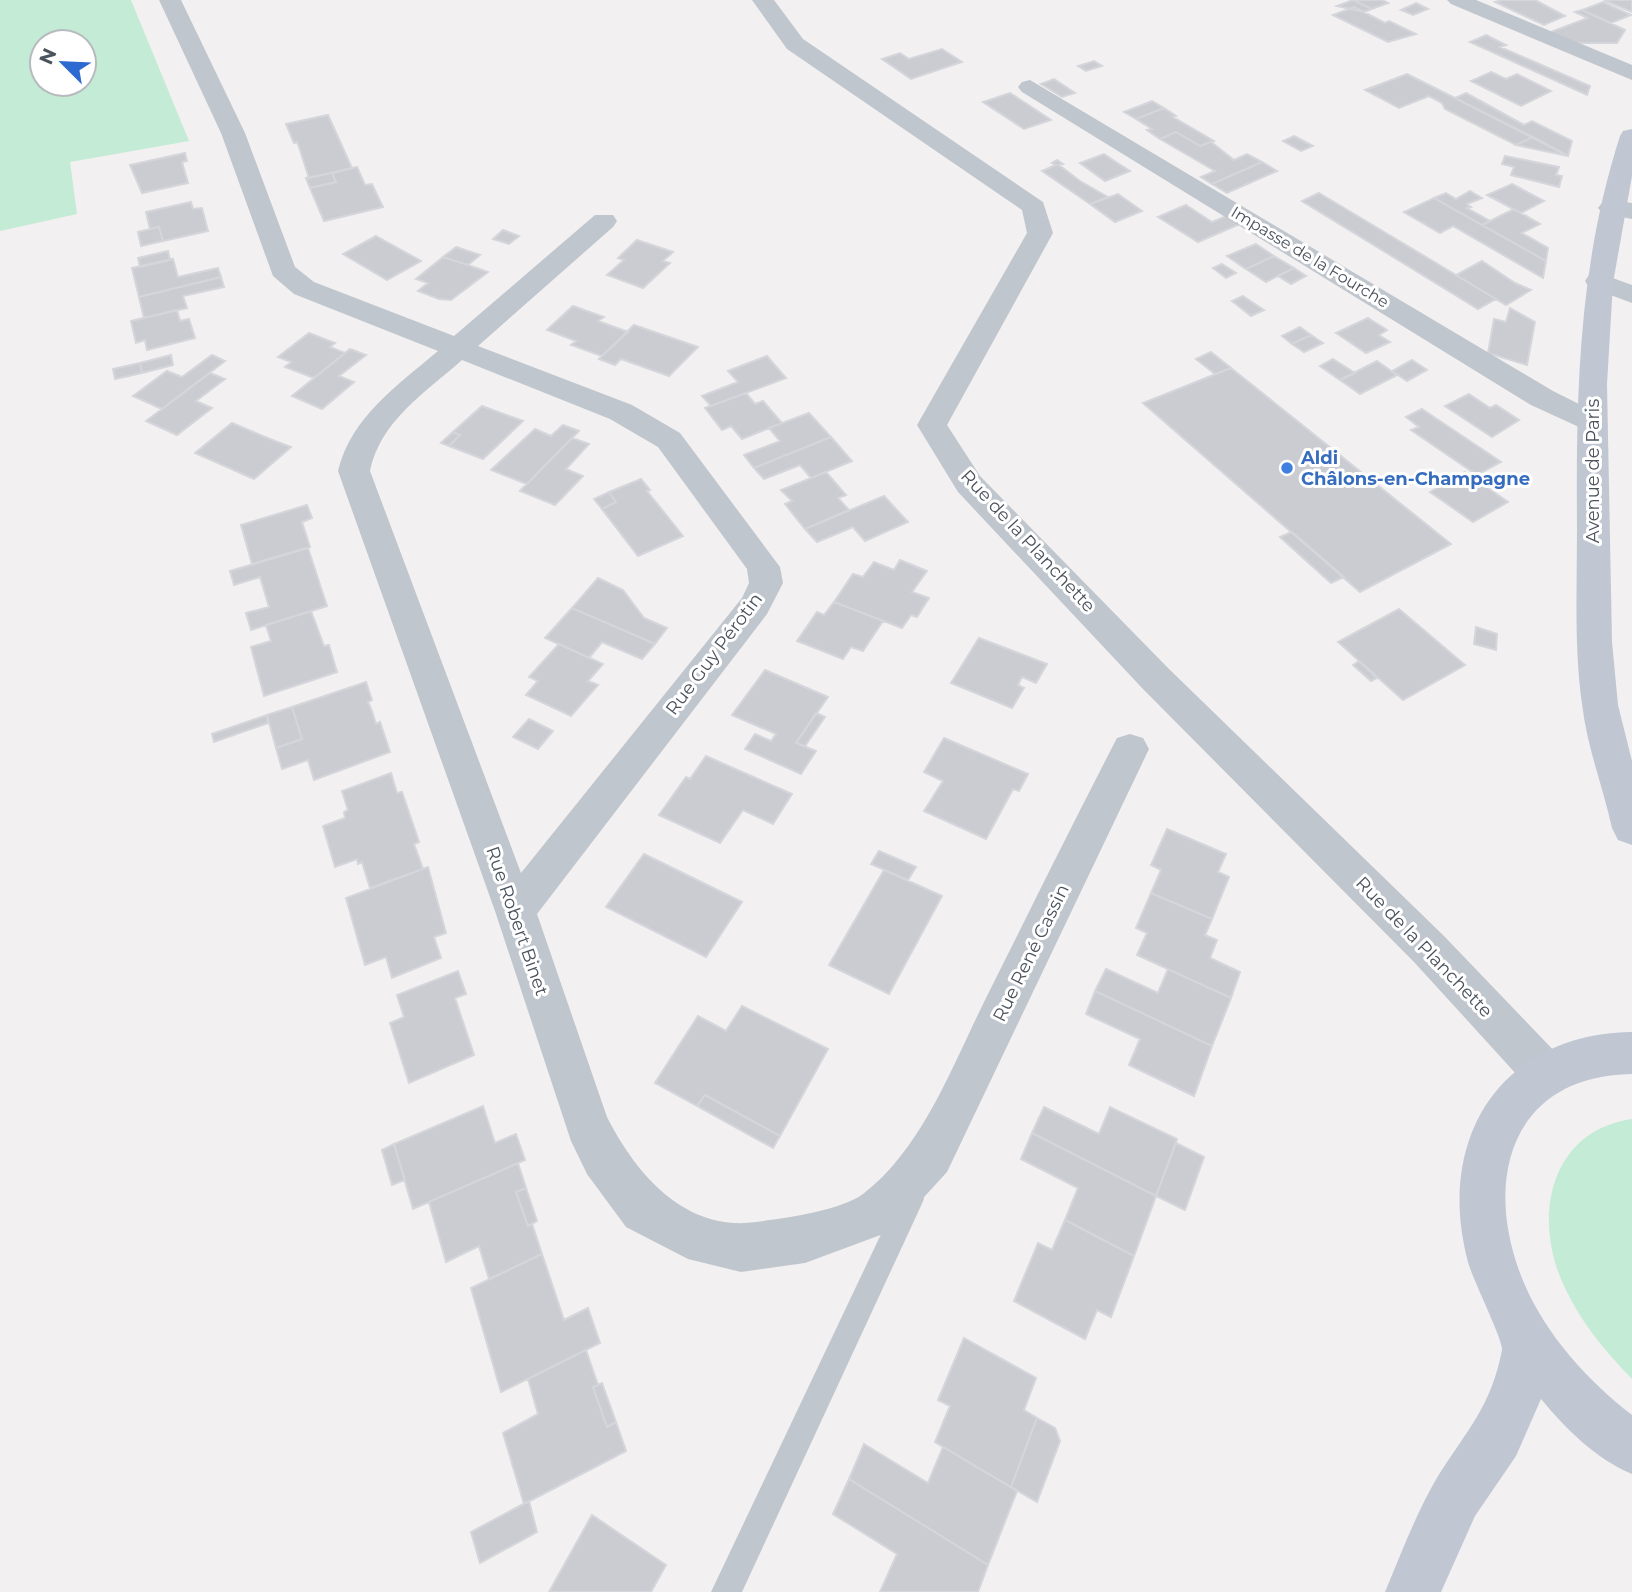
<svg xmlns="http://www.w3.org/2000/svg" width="1632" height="1592" font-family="Montserrat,sans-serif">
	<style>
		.green { fill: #c4ebd5; fill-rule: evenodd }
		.building { fill: #cbccd2; stroke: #d5d6db; stroke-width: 2 }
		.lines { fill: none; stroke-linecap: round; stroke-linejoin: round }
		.service { fill: #c0c6cd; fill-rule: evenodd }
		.minor { fill: #c0c6cd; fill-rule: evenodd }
		.secondary { fill: #c0c7d2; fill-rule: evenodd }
		.shop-dot { fill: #3f7fe0; stroke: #fff; stroke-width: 2.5 }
		.labels { text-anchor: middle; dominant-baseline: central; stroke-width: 6; stroke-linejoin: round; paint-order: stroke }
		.far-street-label { font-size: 16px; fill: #4a525c; stroke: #fff }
		.shop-label { font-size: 18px; font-weight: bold; fill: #366cbe; stroke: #fff; text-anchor: start }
		.street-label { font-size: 18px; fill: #4a525c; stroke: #fff }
	</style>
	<rect width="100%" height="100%" fill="#f2f0f0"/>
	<path class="green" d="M0,0H131L189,141L70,162L77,214L0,231ZM42,42H84V84H42Z
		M1632,1119V1379C1605,1351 1582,1324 1565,1288C1532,1221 1548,1131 1632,1119Z"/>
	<path class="building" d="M1353,0H1382L1388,3L1372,9Z
		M1353,0L1372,9L1364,12L1337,6Z
		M1502,0H1535L1565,16L1544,25L1495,2Z
		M1604,0H1632V12Z
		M1603,2L1631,15L1611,23L1582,10Z
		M1416,3L1428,9L1413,15L1401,10Z
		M1354,7L1385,23L1389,21L1416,34L1388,42L1333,15Z
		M1582,10L1625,30L1617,43H1571L1548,33L1588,18L1575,12Z
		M1486,35L1506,45L1500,47L1590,86L1587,95L1470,42Z
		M942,49L962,62L911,79L882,59L900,53L909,59Z
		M1094,61L1102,66L1086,71L1078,66Z
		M1491,72L1506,79L1517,74L1551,91L1521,106L1471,81Z
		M1407,74L1533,137L1516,145L1445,109L1442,103L1429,96L1399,108L1365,90Z
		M1054,79L1075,93L1062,97L1041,84Z
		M1010,93L1030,106L1051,120L1024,129L983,102Z
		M1466,93L1524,125L1532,121L1572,141L1568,156L1455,98Z
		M1152,101L1164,108L1136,119L1124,112Z
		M1164,108L1176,116L1173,117L1214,141L1200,146L1176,132L1160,139L1147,130L1152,129L1136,119Z
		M328,115L352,168L309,178L299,147L297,142L294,143L286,124Z
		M1176,132L1200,146L1211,142L1234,160L1247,154L1262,162L1212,184L1201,177L1215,171L1160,139Z
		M1294,136L1313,146L1301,151L1283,141Z
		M1533,137L1568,156L1516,145Z
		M185,153L187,161L182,162L188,183L142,193L130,165Z
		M1104,154L1116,162L1130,171L1105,181L1080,163Z
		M1505,156L1559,167L1556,175L1562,176L1559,187L1511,175L1514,167L1502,164Z
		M1057,160L1063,164L1059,165L1080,181L1108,197L1090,204L1042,171L1056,165L1052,163Z
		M1262,162L1277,171L1227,193L1212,184Z
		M357,167L365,185L372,184L383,207L324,221L310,188L336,182L332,173Z
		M332,173L336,182L310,188L306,178Z
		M1512,184L1544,201L1521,213L1487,195Z
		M1470,191L1482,198L1467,204L1471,207L1467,208L1490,221L1482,225L1434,198L1446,193L1456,199Z
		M1319,193L1456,275L1496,299L1478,309L1302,201Z
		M1118,194L1142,211L1115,222L1090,204Z
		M1434,198L1546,261L1543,278L1453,226L1440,233L1404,212Z
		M191,202L193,209L202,208L208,231L163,241L159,227L150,229L146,212Z
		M1186,205L1212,222L1229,215L1242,223L1198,242L1158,217Z
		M1514,209L1540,224L1522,233L1548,248L1546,261L1482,225Z
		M159,227L163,241L141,246L138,232Z
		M503,230L519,236L509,244L493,239Z
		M376,236L421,261L387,280L343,254Z
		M637,240L673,252L663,261L670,263L643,288L607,275L624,260L618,258Z
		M1256,244L1274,256L1246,269L1227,256Z
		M456,247L480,255L468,265L443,257Z
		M168,251L170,260L140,267L138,258Z
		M1274,256L1294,268L1266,282L1246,269Z
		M443,257L468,265L488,272L451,300L439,299L418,291L428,283L416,279Z
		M173,259L178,277L218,268L221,277L139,297L132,268Z
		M1482,261L1515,283L1531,290L1506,305L1456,275Z
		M1222,264L1236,273L1226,278L1213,268Z
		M1294,268L1306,276L1291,284L1278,276Z
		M221,277L224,287L183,296L187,308L144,318L139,297Z
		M1243,296L1264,310L1251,316L1232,301Z
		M573,306L604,317L598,321L628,332L602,356L571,345L576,341L547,330Z
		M1510,308L1535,322L1527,365L1488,353L1494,319L1506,322Z
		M177,310L180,321L189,319L195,338L147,350L145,340L136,343L131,321Z
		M1368,318L1387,330L1379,335L1390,342L1366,353L1336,333Z
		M634,325L698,347L669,376L621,359L615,365L599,359Z
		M1300,327L1311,335L1292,344L1282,336Z
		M309,333L335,343L330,347L345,353L314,378L285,367L291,362L278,357Z
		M1311,335L1323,343L1304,352L1292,344Z
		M350,349L366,355L339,376L354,382L322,409L292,396Z
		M1211,352L1231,368L1215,374L1196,359Z
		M171,355L173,365L142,373L140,363Z
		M212,355L225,361L162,409L133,396L167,371L182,377Z
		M767,356L786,378L711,406L702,396L738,382L728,371Z
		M1333,359L1355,373L1340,380L1320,366Z
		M1412,360L1427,370L1407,381L1392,371Z
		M1377,361L1397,375L1360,394L1340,380Z
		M140,363L142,373L115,379L113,369Z
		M1231,368L1451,544L1360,592L1143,403Z
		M210,373L225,379L196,401L212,408L177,435L146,421Z
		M746,393L755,404L763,401L782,423L742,439L731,426L722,430L705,408Z
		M1469,394L1490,408L1496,405L1519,420L1492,437L1445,406Z
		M482,406L523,421L483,459L449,446L460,435L453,432Z
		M1422,409L1501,462L1477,475L1411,430L1419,427L1406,417Z
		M809,413L831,437L754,468L744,455L780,441L769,428Z
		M232,423L270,439L291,447L254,479L195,453Z
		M563,425L579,431L527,484L491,470L535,429L551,436Z
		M453,432L460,435L449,446L441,443Z
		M831,437L852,461L811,478L800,465L764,479L754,468Z
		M572,438L589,444L566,469L583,476L555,505L520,491Z
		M826,472L846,495L838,498L849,510L805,529L785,504L792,501L781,490Z
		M1465,472L1508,502L1473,522L1430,492Z
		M641,479L650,490L647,491L683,536L638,556L602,509L616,502L609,492Z
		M609,492L616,502L602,509L594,499Z
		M884,496L908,522L865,541L853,527L817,542L805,529Z
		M307,505L312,518L302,522L310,547L252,564L241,525Z
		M1292,532L1344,577L1331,583L1280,537Z
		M308,548L327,606L251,630L246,613L269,607L260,577L234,585L230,571Z
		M900,560L927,571L912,592L929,598L917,617L911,615L902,628L834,602L853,574L863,577L874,562L894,570Z
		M598,578L623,590L644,618L667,628L655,644L572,608Z
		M834,602L883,621L863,651L851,647L843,659L797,641L817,612L824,615Z
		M572,608L655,644L642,659L602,642L589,658L545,638Z
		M1399,609L1465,665L1403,700L1338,642Z
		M311,611L324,646L329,645L337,672L264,696L251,647L271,641L266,625Z
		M1476,627L1497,634L1496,650L1474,644Z
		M979,638L1047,664L1036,683L1022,677L1018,685L1024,688L1012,708L951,683Z
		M559,644L603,664L588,681L598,685L571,716L526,695L538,681L529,677Z
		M1359,661L1377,678L1371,681L1353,665Z
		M765,670L828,697L796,743L816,751L801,774L745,749L755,734L771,741L776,734L732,715Z
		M366,682L372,700L368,702L372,711L376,724L380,722L390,752L314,780L308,760L282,769L276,748L302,739L292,707Z
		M292,707L302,739L276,748L267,715Z
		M816,713L825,717L805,746L796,743Z
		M267,715L268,723L214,742L212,734Z
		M529,719L553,731L538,749L513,737Z
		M944,738L1028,774L1019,791L1013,789L986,839L924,811L943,781L924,772Z
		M706,756L792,794L773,824L743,810L720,843L659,815L686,777L690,779Z
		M391,773L397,793L402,792L419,842L414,844L423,869L370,888L362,862L358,864L357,859L335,867L323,826L345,818L344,812L348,810L342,791Z
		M1167,829L1226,854L1218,872L1229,877L1212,919L1151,893L1161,870L1151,865Z
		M879,851L916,867L908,880L871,864Z
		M644,854L742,902L706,957L606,907Z
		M428,867L446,933L434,937L441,958L392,978L386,957L365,965L346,898Z
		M884,870L942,896L889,994L829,965Z
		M1151,893L1212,919L1205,935L1217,940L1210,958L1240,972L1231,998L1137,955L1147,933L1136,928Z
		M1106,969L1158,993L1168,969L1231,998L1212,1046L1095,991Z
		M458,971L466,994L455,998L474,1055L409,1083L390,1023L404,1017L397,995Z
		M1095,991L1212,1046L1194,1096L1129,1065L1140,1039L1086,1014Z
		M742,1006L828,1049L780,1136L705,1095L697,1106L655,1083L698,1016L726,1031Z
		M705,1095L780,1136L773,1148L697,1106Z
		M483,1106L495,1143L516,1134L525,1160L413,1209L394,1144Z
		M1044,1107L1099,1134L1110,1107L1177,1139L1156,1196L1032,1133Z
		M1032,1133L1156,1196L1134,1256L1065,1220L1078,1188L1021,1159Z
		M1176,1143L1204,1157L1185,1210L1156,1196Z
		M394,1144L405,1180L392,1185L382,1150Z
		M518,1163L526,1188L516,1192L528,1226L532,1224L542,1254L489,1279L479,1246L446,1262L429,1202Z
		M526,1188L537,1221L528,1226L516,1192Z
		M1065,1220L1134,1256L1111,1317L1097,1310L1085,1339L1014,1301L1038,1243L1052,1250Z
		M542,1254L564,1320L588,1308L600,1343L501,1392L471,1288Z
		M964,1338L1036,1378L1024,1410L1037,1418L1011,1487L935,1442L950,1406L938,1400Z
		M586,1350L598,1385L593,1387L607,1427L616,1422L626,1451L524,1504L503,1433L538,1414L528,1379Z
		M602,1383L616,1422L607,1427L593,1387Z
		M1037,1418L1055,1428L1060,1441L1037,1502L1011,1487Z
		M864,1444L928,1483L943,1447L1017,1491L988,1565L849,1479Z
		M849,1479L988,1565L978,1592H880L897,1554L833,1514Z
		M529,1501L537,1532L480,1563L471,1532Z
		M592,1515L666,1565L651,1592H549Z"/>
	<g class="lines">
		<path class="service" d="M911,1186L920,1190L924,1199L920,1208L742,1592H711L902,1190Z"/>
		<path class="minor" d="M159,0H181L245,133L295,267L314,282L454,336L595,215H613L617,221L613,227L478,346L632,405L680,433L780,567L783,583L767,614L537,914L607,1117C636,1174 685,1232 756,1222C785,1218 840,1211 863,1194C923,1148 953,1064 986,998C1029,912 1072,825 1117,738L1130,734L1143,738L1149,749L947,1172L894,1230L805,1263L741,1272L688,1259L626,1227L587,1174L571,1141L495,911L338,471C351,417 398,385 438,351L294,294L273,276L221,133ZM462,360L610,419L658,447L747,569L749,583L742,598L521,873L370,471C380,421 426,392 462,360Z
			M752,0H774L803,39L1043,202L1053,233L947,425L980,476L1169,669L1444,936L1561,1058L1567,1073L1561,1088L1545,1094L1529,1088L1414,962L1143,689L958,492L917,425L1027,233L1022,210L787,49Z
			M1447,0H1476L1632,65V80L1451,4Z
			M1030,80L1553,391L1603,416L1607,423L1603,430L1592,433L1531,405L1022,92L1018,87L1022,82Z
			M1611,200L1632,203V219L1602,213L1598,208L1602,203Z
			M1599,273L1632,285V303L1589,287L1585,281L1589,275Z"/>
		<path class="secondary" d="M1632,129V176L1613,283L1607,384L1612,642L1618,705L1632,761V845L1618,840L1612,828C1603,787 1587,747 1582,704C1574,647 1577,588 1577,529C1576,393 1578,267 1620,136L1623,131Z
			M1632,1032V1074C1508,1076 1482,1184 1524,1283C1546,1335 1588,1381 1632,1415V1474C1596,1459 1566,1429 1541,1399L1516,1456L1475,1516L1441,1592H1385C1401,1554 1417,1511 1438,1476C1467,1430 1491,1407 1502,1350C1504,1342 1472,1278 1468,1262C1435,1139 1500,1034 1632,1032Z"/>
	</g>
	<circle class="shop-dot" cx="1287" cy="468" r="7"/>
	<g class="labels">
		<g class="far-street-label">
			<text transform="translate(1310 257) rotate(31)">Impasse de la Fourche</text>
		</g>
		<g class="shop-label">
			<text x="1301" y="458">Aldi<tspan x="1301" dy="21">Châlons-en-Champagne</tspan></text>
		</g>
		<g class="street-label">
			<text transform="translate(1593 471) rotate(-90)">Avenue de Paris</text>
			<text transform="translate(1028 541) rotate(47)">Rue de la Planchette</text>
			<text transform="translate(714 654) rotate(-53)">Rue Guy Pérotin</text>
			<text transform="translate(517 921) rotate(71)">Rue Robert Binet</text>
			<text transform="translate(1424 947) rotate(46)">Rue de la Planchette</text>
			<text transform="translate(1031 953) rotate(-64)">Rue René Cassin</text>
		</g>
	</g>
	<g transform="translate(63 63) rotate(294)"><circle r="33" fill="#ffffff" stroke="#b7babe" stroke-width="2"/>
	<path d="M0-5L12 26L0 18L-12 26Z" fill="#2c69d0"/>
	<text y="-10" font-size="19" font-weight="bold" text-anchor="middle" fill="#4a525c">N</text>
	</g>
</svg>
